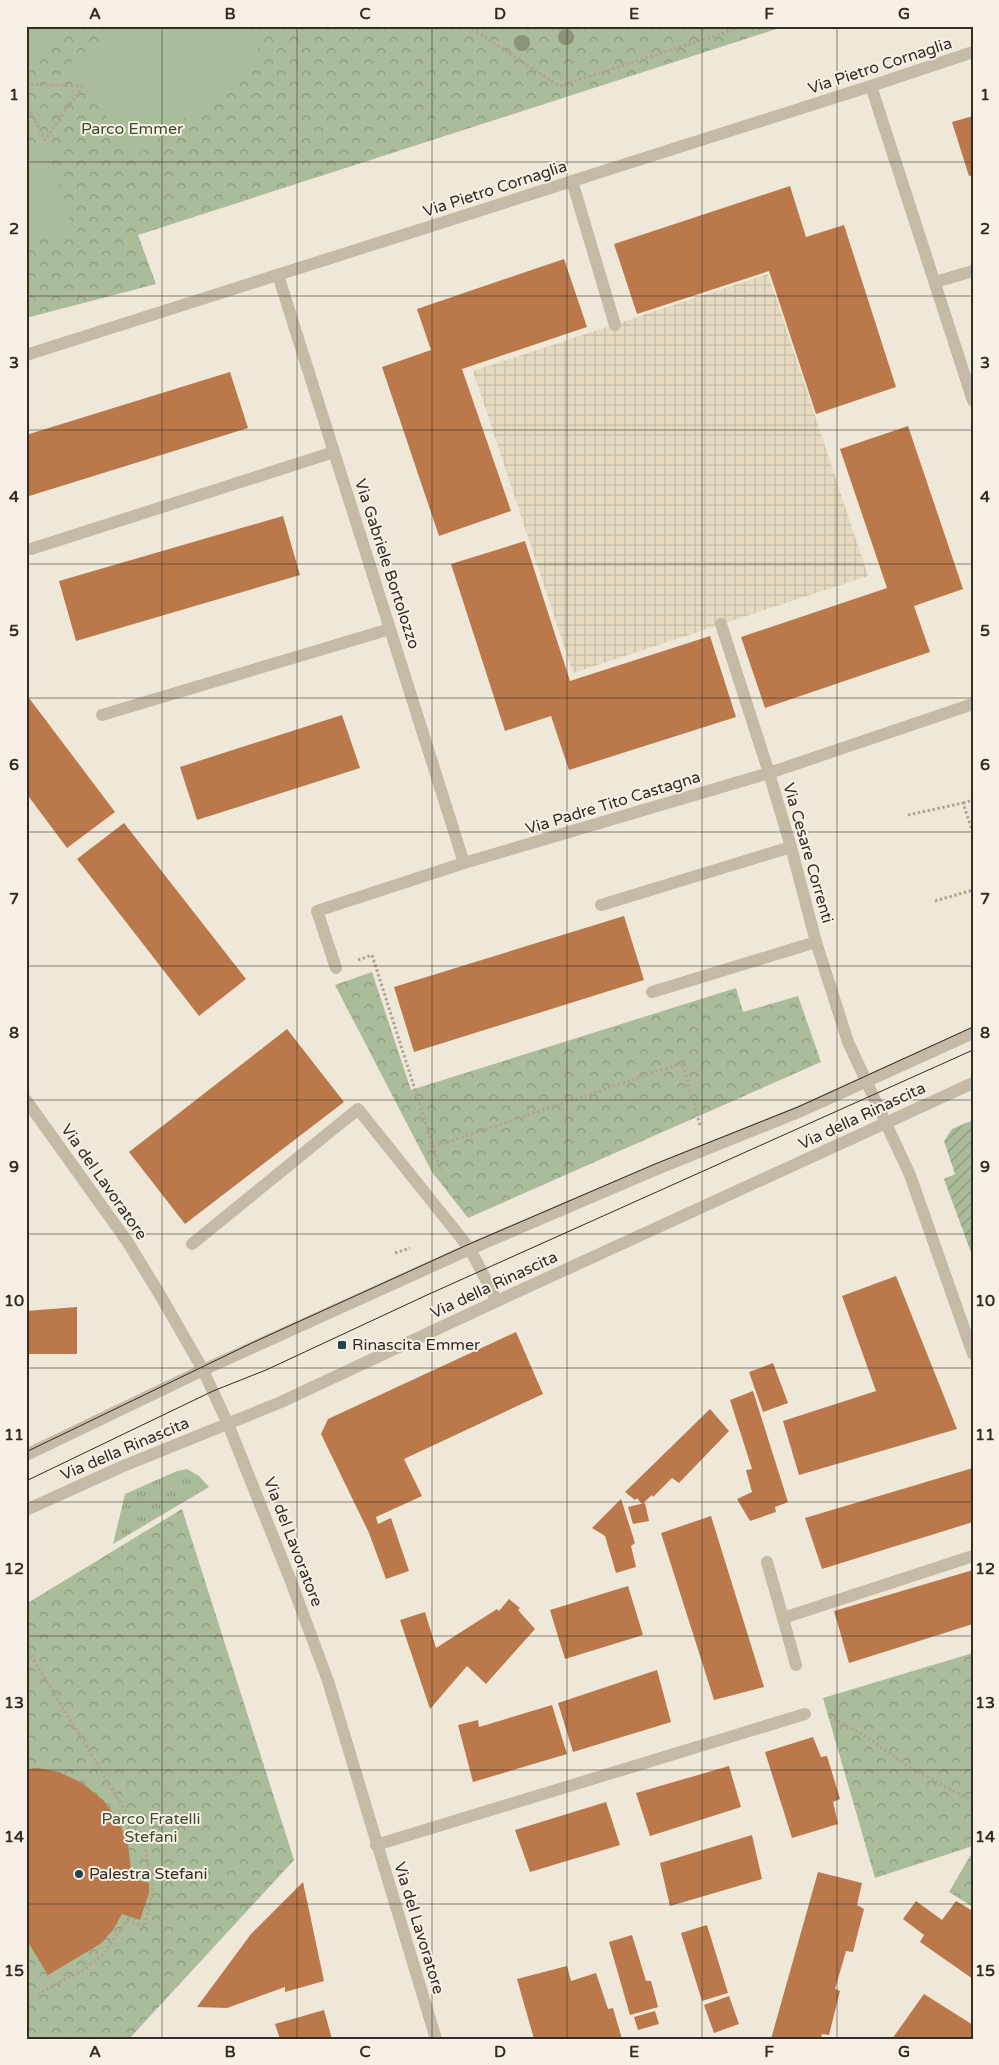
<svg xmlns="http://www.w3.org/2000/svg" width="999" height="2065" font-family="'Varela Round',sans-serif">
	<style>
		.grass { fill: url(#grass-tufts) }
		.park { fill: url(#park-crowns) }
		.garden { fill: url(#garden-furrows) }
		.pitch { fill: #abbc9a }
		.plaza { fill: url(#plaza-grid) }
		.building { fill: #bb784a }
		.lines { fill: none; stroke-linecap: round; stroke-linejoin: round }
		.path { stroke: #b1a491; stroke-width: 3; stroke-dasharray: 2.5 2.5; stroke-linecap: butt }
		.service { stroke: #c5baa6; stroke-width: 12 }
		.pedestrian { stroke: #c5baa6; stroke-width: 12 }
		.minor { stroke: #c5baa6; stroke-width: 12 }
		.tertiary { stroke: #c5baa6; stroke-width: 12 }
		.tram { stroke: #322c26; stroke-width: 1 }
		.tree { fill: #8d937a }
		.grid { fill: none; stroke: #322c26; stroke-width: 1; stroke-opacity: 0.55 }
		.poi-dot { fill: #204550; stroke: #f7f1e5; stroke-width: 2 }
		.labels { text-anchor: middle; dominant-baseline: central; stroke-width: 4; stroke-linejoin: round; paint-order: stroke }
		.street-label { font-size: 16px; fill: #322c26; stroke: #f7f1e5 }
		.park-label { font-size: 16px; fill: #3c4e2c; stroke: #f7f1e5 }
		.poi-label { font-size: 16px; fill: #322c26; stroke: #f7f1e5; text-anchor: start }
		.neatline { fill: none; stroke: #322c26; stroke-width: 2 }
		.grid-label { font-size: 16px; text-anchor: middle; font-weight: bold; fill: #322c26 }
	</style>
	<defs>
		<pattern id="grass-tufts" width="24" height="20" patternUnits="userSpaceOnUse" patternTransform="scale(1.25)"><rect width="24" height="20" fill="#abbc9a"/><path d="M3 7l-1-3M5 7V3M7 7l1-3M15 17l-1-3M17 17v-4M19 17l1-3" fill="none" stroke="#8c997d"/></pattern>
		<pattern id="park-crowns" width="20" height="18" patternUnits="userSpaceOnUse" patternTransform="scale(1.25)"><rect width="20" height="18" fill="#abbc9a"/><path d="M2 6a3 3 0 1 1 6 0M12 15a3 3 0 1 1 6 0" fill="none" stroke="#8c997d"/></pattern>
		<pattern id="garden-furrows" width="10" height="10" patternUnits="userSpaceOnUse" patternTransform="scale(1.25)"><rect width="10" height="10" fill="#abbc9a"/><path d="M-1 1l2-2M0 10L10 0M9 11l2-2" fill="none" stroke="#8c997d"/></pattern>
		<pattern id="plaza-grid" width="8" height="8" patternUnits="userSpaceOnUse" patternTransform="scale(1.25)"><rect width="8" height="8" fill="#e6dbc1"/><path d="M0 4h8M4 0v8" fill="none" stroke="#c6bca6"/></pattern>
	</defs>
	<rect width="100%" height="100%" fill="#efe8d9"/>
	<path class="grass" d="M187,1469L199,1476L209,1487L113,1544L125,1494L177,1471Z"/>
	<path class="park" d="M26,26H786L138,235L156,284L26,318Z
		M372,972L411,1090L736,988L743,1012L798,996L821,1062L468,1218L432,1172L335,985Z
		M182,1509L294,1860L129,2039H26V1604Z
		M973,1653V1846L875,1878L823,1698Z
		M973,1851V1907L949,1892Z"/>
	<path class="garden" d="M973,1120V1258L944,1179L955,1174L944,1141L952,1129Z"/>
	<path class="pitch" d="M26,26H77L26,75Z
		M118,26H240L264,57L137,155L67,66Z
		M45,140L73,229L26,243V146Z"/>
	<path class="plaza" d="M768,274L868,576L573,673L473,371Z"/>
	<path class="building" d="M973,116V175L969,176L952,122Z
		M790,186L806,237L844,225L896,387L816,414L769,271L637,314L614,244Z
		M564,259L587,327L462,369L511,511L439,536L382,367L431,350L417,309Z
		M230,372L248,428L26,497V435Z
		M908,426L963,589L914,606L930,652L765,708L741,637L887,588L840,449Z
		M283,516L300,575L76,641L59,581Z
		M525,541L570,681L710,636L736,717L569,770L551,716L505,731L451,564Z
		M26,694L115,812L67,848L26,793Z
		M342,715L360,768L197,820L180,767Z
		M124,823L246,979L199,1016L77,859Z
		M624,916L644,980L414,1052L394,987Z
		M287,1029L344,1102L185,1224L129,1152Z
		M896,1276L957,1429L799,1475L783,1421L876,1391L842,1296Z
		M77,1307V1354H26V1311Z
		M516,1332L543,1394L404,1459L422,1496L376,1517L378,1524L391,1518L409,1571L386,1579L369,1533L321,1434L328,1419Z
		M773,1363L788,1403L763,1412L749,1372Z
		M753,1391L788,1502L775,1507L776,1512L750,1521L737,1499L752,1492L746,1470L752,1469L730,1400Z
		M710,1409L729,1431L679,1483L672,1478L653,1497L652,1495L642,1504L637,1498L635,1500L625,1492Z
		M973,1468V1522L822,1569L805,1518Z
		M621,1499L635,1543L631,1546L636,1567L616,1573L605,1536L592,1528Z
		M645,1503L649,1521L633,1524L628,1507Z
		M711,1516L764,1687L714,1700L661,1533Z
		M973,1570V1624L849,1663L834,1611Z
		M628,1586L643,1635L565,1659L550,1610Z
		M509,1599L520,1608L518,1610L535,1629L486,1684L467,1666L430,1709L400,1620L425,1612L436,1648L497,1609L499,1611Z
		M657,1670L671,1722L573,1752L558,1703Z
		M552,1705L567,1754L473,1782L458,1725L478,1720L479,1727Z
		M813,1737L821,1757L827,1756L840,1799L833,1802L838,1824L792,1838L765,1752Z
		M729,1766L741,1807L650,1836L636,1793Z
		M38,1768L59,1772L82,1783L103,1800L119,1821L128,1845L132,1879L149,1883V1893L140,1920L122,1914L113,1930L100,1944L48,1975L26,1939V1769Z
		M606,1802L620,1845L530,1872L515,1830Z
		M752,1835L762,1879L670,1906L660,1863Z
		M818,1872L862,1883L857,1905L864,1909L853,1952L846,1951L835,1989L840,1991L829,2035L822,2034L821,2039H771Z
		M303,1882L324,1981L285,1992V1987L227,2008L197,2007L251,1934Z
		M916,1901L942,1920L956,1901L973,1911V1979L920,1942L924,1935L903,1919Z
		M707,1925L728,1993L702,2001L681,1933Z
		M632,1935L646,1981H651L658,2007L630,2015L609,1942Z
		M567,1966L571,1981L596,1973L608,2009L613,2008L622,2039H534L517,1979Z
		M924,1994L973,2025V2039H892Z
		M729,1996L739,2024L714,2033L704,2005Z
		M324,2010L332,2039H280L275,2024Z
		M655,2011L659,2024L638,2030L634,2017Z"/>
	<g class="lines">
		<path class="path" d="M468,26L559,86L745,26
			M26,84L82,86
			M26,103L45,140L83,86
			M963,803L973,800
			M908,815L963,803L973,833
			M935,901L973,890
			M358,960L372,955L441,1171
			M433,1147L682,1063L700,1125
			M395,1253L410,1248
			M26,1647L143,1840L152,1880V1894L144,1927L127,1920L103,1955L85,1969L38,1994
			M829,1716L862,1734L912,1769L973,1801"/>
		<path class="service" d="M935,282L973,271
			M31,549L334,452
			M601,905L791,847
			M652,992L816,942
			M192,1244L358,1109L470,1249L497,1301
			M26,1455L203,1370L470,1249L657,1169L801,1111L973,1033"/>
		<path class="pedestrian" d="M572,181L615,325
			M721,624L769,773"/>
		<path class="minor" d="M871,86L973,401
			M278,275L464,863
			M26,355L871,86L973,52
			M102,715L390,629
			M769,773L791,847L816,942L848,1042L910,1175L973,1354
			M336,968L317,911L464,863L769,773L973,704
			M26,1510L121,1467L281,1402L497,1301L973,1083
			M767,1562L783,1618
			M796,1665L783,1618L973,1556
			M376,1845L805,1714"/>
		<path class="tertiary" d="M26,1100L127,1241L160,1295L202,1368L228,1424L292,1584L328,1681L436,2039"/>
		<path class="tram" d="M26,1452L254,1342L467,1245L655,1164L798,1107L973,1027
			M26,1481L213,1391L266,1370L427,1295L973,1050"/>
	</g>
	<g class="tree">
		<circle cx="566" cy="37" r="8"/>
		<circle cx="522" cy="43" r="8"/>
	</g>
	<path class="grid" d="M162,26V2039M297,26V2039M432,26V2039M567,26V2039M702,26V2039M837,26V2039M26,162H973M26,296H973M26,430H973M26,564H973M26,698H973M26,832H973M26,966H973M26,1100H973M26,1234H973M26,1368H973M26,1502H973M26,1636H973M26,1770H973M26,1904H973"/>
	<g class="poi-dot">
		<rect x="337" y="1340" width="10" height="10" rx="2.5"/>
		<circle cx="79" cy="1874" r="5"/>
	</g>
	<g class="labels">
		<g class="street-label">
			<text transform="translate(880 66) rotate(-18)">Via Pietro Cornaglia</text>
			<text transform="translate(495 189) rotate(-18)">Via Pietro Cornaglia</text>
			<text transform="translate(387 564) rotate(72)">Via Gabriele Bortolozzo</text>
			<text transform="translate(613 803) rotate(-17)">Via Padre Tito Castagna</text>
			<text transform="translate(808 853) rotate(74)">Via Cesare Correnti</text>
			<text transform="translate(862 1116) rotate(-25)">Via della Rinascita</text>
			<text transform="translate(104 1182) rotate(55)">Via del Lavoratore</text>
			<text transform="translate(494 1285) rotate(-25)">Via della Rinascita</text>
			<text transform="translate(125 1449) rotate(-23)">Via della Rinascita</text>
			<text transform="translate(293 1542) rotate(69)">Via del Lavoratore</text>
			<text transform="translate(419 1928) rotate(73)">Via del Lavoratore</text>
		</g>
		<g class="park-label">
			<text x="132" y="129">Parco Emmer</text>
			<text x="151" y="1819">Parco Fratelli<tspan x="151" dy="18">Stefani</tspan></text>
		</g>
		<g class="poi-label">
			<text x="352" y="1345">Rinascita Emmer</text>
			<text x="89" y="1874">Palestra Stefani</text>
		</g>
	</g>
	<rect width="999" height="2065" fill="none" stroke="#f7f1e5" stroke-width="55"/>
	<rect x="28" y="28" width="944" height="2010" class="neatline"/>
	<g class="grid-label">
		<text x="95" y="19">A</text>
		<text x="230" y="19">B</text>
		<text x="365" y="19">C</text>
		<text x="500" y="19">D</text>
		<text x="634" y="19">E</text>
		<text x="769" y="19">F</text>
		<text x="904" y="19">G</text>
		<text x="14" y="100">1</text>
		<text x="985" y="100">1</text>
		<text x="14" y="234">2</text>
		<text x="985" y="234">2</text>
		<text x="14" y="368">3</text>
		<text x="985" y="368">3</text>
		<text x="14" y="502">4</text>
		<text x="985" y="502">4</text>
		<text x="14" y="636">5</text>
		<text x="985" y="636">5</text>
		<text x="14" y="770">6</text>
		<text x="985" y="770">6</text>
		<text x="14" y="904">7</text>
		<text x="985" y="904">7</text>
		<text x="14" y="1038">8</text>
		<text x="985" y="1038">8</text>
		<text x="14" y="1172">9</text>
		<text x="985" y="1172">9</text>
		<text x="14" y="1306">10</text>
		<text x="985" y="1306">10</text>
		<text x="14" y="1440">11</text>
		<text x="985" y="1440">11</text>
		<text x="14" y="1574">12</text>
		<text x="985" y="1574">12</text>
		<text x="14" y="1708">13</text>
		<text x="985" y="1708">13</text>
		<text x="14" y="1842">14</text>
		<text x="985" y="1842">14</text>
		<text x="14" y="1976">15</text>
		<text x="985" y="1976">15</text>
		<text x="95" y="2057">A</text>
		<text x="230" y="2057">B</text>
		<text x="365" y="2057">C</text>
		<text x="500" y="2057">D</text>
		<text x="634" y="2057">E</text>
		<text x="769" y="2057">F</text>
		<text x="904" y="2057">G</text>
	</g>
</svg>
